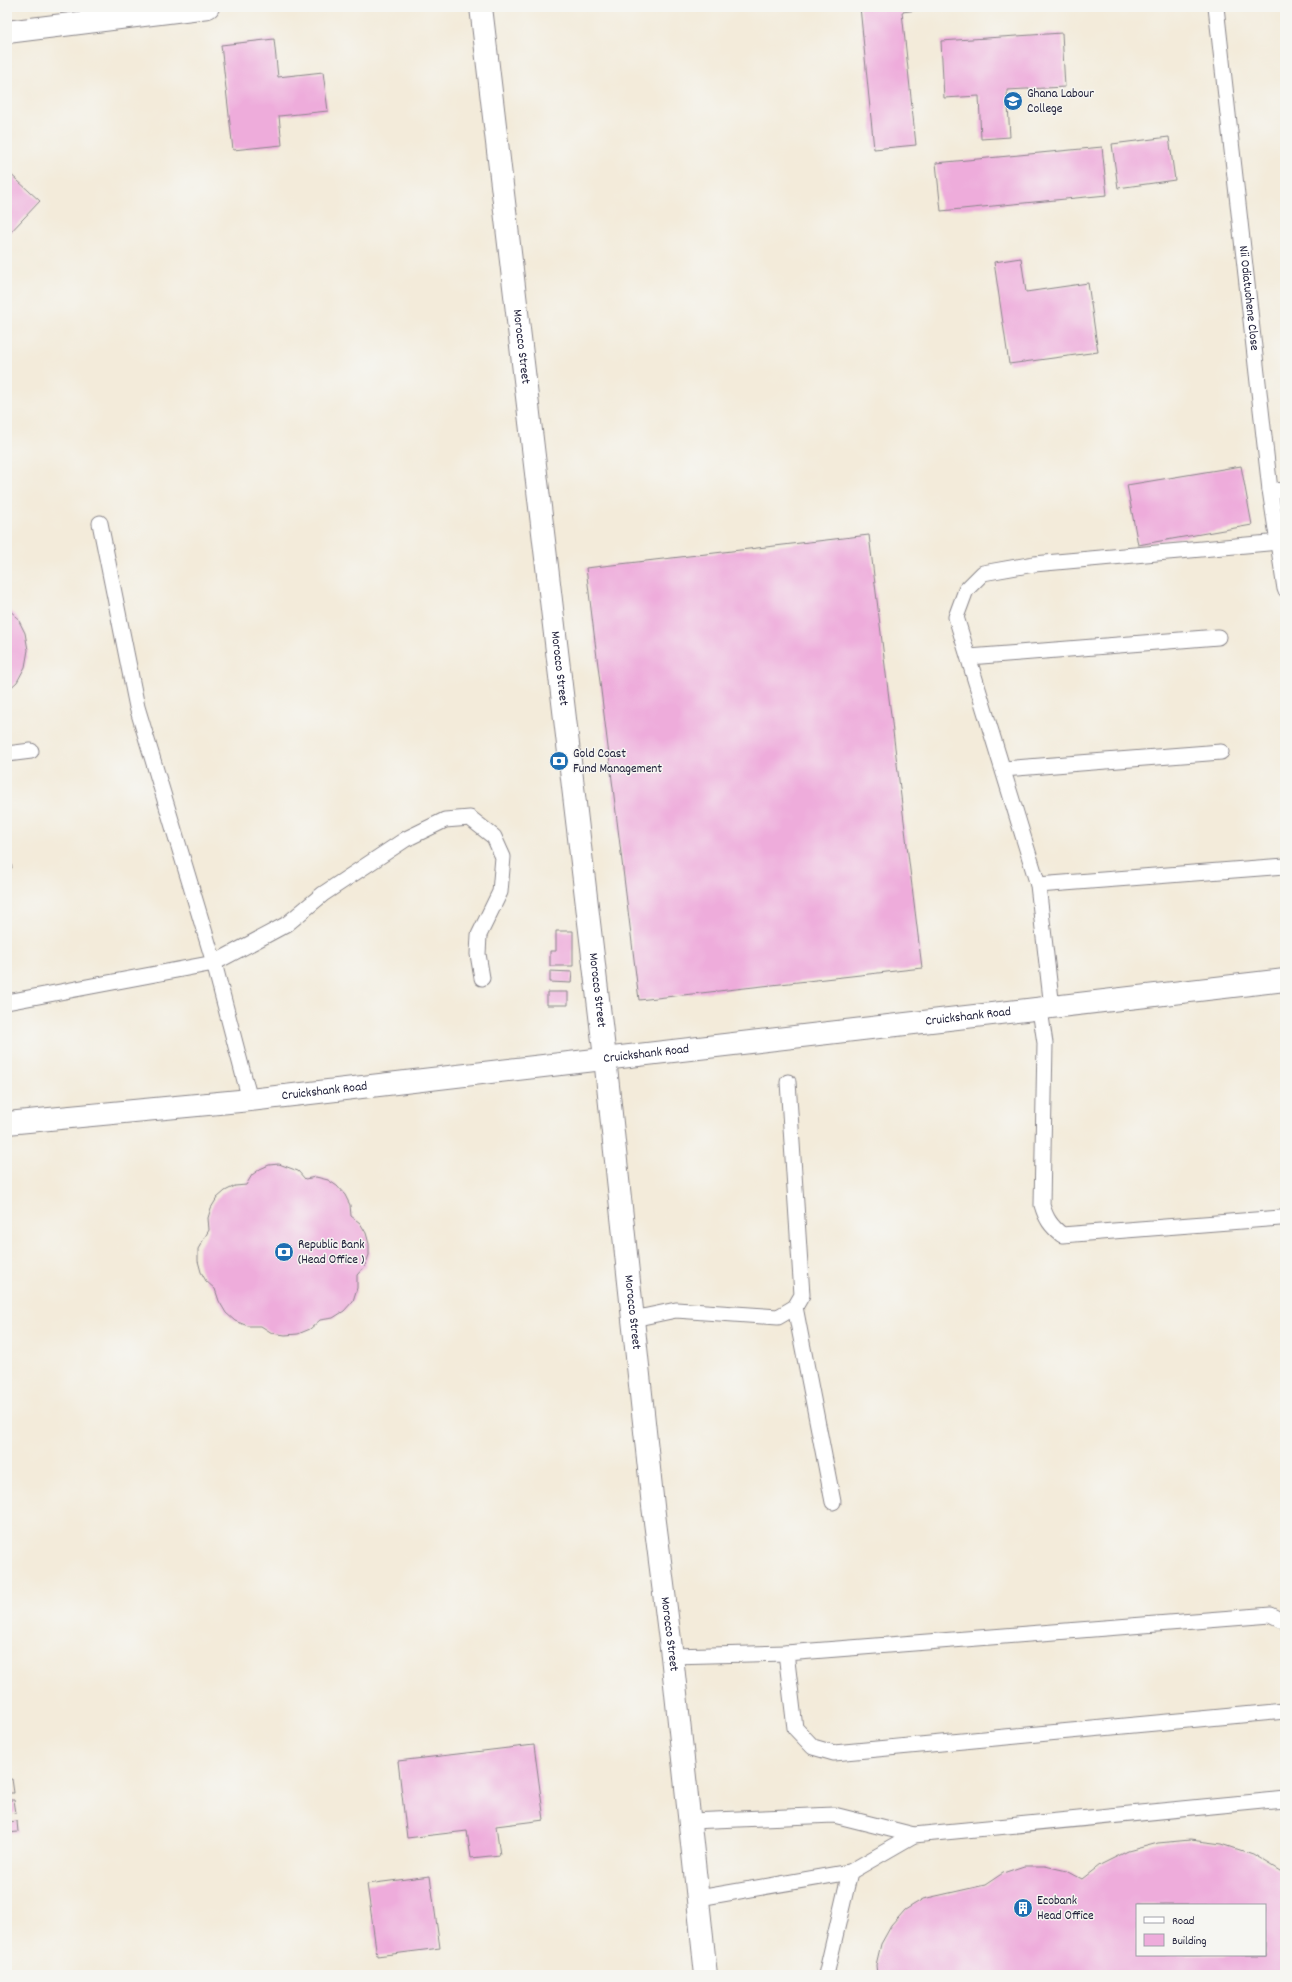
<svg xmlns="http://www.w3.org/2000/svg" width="1292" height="1982" font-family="Dekko,sans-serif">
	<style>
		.building { fill: #eeacdb; fill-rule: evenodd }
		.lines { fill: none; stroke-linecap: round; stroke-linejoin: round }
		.service-casing { stroke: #8a868a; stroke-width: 17 }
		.minor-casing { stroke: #8a868a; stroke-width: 24 }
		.service { stroke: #fff; stroke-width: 15 }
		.minor { stroke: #fff; stroke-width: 22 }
		.labels { text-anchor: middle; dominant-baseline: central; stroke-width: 3; stroke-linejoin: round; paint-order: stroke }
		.poi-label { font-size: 13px; fill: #22223b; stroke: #f6f6f2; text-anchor: start }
		.street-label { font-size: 13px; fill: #22223b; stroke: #f6f6f2 }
	</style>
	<rect width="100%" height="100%" fill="#f6f6f2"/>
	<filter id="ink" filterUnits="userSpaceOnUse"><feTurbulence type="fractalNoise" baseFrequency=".025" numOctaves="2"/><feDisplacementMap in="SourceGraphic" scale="8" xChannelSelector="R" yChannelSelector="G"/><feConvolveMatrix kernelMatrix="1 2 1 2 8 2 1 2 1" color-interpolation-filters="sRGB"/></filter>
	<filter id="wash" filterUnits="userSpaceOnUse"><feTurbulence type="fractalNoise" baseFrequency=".012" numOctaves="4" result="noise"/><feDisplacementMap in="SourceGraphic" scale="16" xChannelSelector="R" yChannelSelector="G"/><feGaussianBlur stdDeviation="0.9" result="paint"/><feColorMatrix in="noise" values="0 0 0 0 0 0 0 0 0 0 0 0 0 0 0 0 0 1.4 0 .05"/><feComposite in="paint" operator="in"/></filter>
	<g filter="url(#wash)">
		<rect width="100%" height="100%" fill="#f3ebda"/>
		<g id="blocks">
			<path class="building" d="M860,7H942L902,12L916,145L874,149Z
				M1062,33L1065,87L1007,90L1010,137L981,139L979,96L944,98L941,41Z
				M274,39L278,77L323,72L328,111L279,116L282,145L233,150L221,45Z
				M1169,137L1175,180L1118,188L1112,144Z
				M1102,147L1107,195L941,211L936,163Z
				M7,171L40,201L7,236Z
				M1021,258L1026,292L1088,283L1098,352L1009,364L994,262Z
				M1241,466L1252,525L1138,545L1127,485Z
				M869,535L922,968L639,1000L586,568Z
				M7,608L17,617L25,633L28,650L25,667L17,682L7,691Z
				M7,834L12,868L7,869Z
				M556,931H573V966H550V951H556Z
				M550,971L572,972L571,983L550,982Z
				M547,992H568V1005H547Z
				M279,1164L298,1171L305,1179L316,1177L328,1180L337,1186L345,1195L350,1205L351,1216L360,1223L366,1233L369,1244V1255L365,1266L357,1275V1288L353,1301L344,1311L333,1318L320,1320L310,1329L298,1334L285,1335L272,1333L261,1326H248L235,1321L226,1313L219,1301L215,1289L206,1281L201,1272L198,1261V1249L209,1230L208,1218L211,1208L217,1198L225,1191L235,1186L246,1185L252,1175L260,1169L269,1165Z
				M534,1745L544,1820L496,1826L500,1855L471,1858L467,1831L407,1838L398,1761Z
				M12,1779L14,1793H7V1780Z
				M7,1800H14L16,1813L7,1814Z
				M17,1821L18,1832L7,1833V1822Z
				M1190,1840L1222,1844L1252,1854L1285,1874V1975H877L876,1965L881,1944L891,1926L905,1910L923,1899L985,1885L1003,1873L1024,1866H1045L1067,1871L1082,1879L1100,1865L1128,1851L1158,1843ZM1137,1905H1265V1955H1137Z
				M430,1876L440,1948L377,1956L367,1884Z"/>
		</g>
	</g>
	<g filter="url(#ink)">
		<use href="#blocks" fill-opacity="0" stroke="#8a868a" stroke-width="1"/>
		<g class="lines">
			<g class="service-casing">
				<g id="service">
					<path id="s1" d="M1216,7L1270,490L1285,589"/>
					<path d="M1270,490L1285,491"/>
					<path d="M100,523L137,707L214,963L250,1100"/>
					<path d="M969,657L1218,637"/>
					<path d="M7,754L31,751"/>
					<path d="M1003,769L1221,752"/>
					<path d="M1038,885L1285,866"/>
					<path d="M7,1002L214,963L287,924L323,894L406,839L445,820L470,818L494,837L503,857L500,892L479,935L478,954L482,978"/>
					<path d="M1052,1008L1038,885L956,617L966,590L983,573L1034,564L1279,542"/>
					<path d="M1040,1010L1045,1043L1042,1205C1046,1219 1051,1226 1062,1235L1280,1218"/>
					<path d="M795,1307L833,1502"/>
					<path d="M633,1319L676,1310L778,1317L795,1307L802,1295L788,1082"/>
					<path d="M1285,1622L1271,1615L786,1653L795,1728L813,1747L834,1753L1285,1711"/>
					<path d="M672,1656L786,1653"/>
					<path d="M690,1821L834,1815L914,1835L1285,1799"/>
					<path d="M699,1898L850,1872L914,1835"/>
					<path d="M826,1975L850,1872"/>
				</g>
			</g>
			<g class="minor-casing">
				<g id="minor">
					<path id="s2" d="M481,7L605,1058L653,1506L672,1656L706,1975"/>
					<path d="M7,32L208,7"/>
					<path id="s3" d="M7,1123L250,1100L1285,980"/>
				</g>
			</g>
			<use href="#service" class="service"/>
			<use href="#minor" class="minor"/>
		</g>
	</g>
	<defs>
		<g id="school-disc" transform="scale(1)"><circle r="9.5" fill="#1f6fb2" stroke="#f6f6f2"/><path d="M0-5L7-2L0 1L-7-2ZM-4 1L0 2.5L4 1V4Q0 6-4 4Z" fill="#fff"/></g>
		<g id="bank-disc" transform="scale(1)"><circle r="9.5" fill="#1f6fb2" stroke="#f6f6f2"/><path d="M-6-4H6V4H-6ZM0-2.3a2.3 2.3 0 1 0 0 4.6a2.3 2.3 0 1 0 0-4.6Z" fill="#fff"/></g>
		<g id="building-disc" transform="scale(1)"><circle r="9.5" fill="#1f6fb2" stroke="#f6f6f2"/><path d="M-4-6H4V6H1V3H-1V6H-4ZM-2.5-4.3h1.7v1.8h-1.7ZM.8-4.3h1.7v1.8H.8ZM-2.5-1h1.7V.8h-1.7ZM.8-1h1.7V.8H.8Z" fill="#fff"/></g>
	</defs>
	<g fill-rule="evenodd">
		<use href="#school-disc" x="1013" y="101"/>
		<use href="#bank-disc" x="559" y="761"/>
		<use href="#bank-disc" x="284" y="1252"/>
		<use href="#building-disc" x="1023" y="1908"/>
	</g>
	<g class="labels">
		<g class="poi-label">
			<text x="1027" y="94">Ghana Labour<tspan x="1027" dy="15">College</tspan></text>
			<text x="573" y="754">Gold Coast<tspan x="573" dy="15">Fund Management</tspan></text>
			<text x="298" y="1245">Republic Bank<tspan x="298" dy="15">(Head Office )</tspan></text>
			<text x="1037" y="1901">Ecobank<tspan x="1037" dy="15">Head Office</tspan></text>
		</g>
		<g class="street-label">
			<text stroke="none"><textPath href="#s1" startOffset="293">Nii Odiatuohene Close</textPath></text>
			<text stroke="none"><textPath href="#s2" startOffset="342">Morocco Street</textPath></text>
			<text stroke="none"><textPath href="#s2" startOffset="666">Morocco Street</textPath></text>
			<text stroke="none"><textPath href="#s2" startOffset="990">Morocco Street</textPath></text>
			<text stroke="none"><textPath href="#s3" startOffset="967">Cruickshank Road</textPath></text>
			<text stroke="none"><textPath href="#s3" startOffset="643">Cruickshank Road</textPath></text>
			<text stroke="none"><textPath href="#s3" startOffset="319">Cruickshank Road</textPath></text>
			<text stroke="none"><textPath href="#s2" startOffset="1314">Morocco Street</textPath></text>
			<text stroke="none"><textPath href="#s2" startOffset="1638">Morocco Street</textPath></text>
		</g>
	</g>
	<rect width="1292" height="1982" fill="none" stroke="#f6f6f2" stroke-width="24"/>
	<rect x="1136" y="1904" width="130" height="52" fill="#f6f6f2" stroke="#a1a1a9"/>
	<rect x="1144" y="1917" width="20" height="6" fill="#ffffff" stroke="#a1a1a9"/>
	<text x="1172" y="1924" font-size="12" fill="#22223b">Road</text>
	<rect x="1144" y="1934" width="20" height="12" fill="#eeacdb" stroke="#a1a1a9"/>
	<text x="1172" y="1944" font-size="12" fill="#22223b">Building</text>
</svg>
